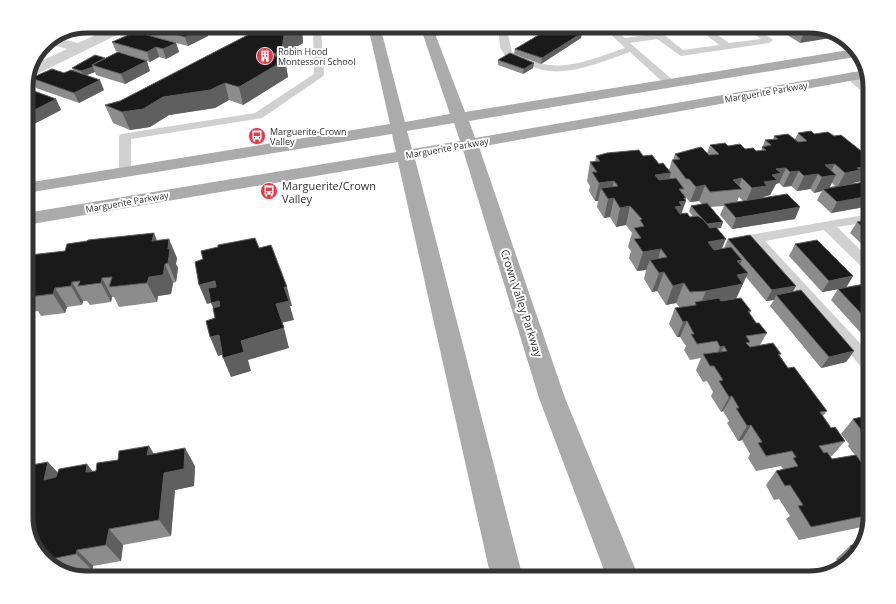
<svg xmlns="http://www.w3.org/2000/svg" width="896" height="604" font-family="'Open Sans',sans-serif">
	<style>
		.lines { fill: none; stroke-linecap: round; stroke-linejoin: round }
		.lane { fill: #d0d0d0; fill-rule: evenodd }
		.street { fill: #d0d0d0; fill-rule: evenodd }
		.primary { fill: #ababab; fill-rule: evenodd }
		.wall { fill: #8c8c8c; fill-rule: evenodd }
		.shaded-wall { fill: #5f5f5f }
		.building { fill: #1a1a1a; stroke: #5f5f5f }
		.labels { text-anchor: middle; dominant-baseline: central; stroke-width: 4; stroke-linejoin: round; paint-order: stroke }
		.far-poi-label { font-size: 9px; fill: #333; stroke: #fff; text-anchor: start }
		.far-street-label { font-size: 9px; fill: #333; stroke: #fff }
		.poi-label { font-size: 11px; fill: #333; stroke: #fff; text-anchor: start }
		.street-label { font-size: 11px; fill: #333; stroke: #fff }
		.rim { fill: none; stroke: #333; stroke-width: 5 }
	</style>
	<rect width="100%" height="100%" fill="#fff"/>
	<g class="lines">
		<path class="lane" d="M313,26H337L333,29H321L324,75L322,77L262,118L131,139V172L129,175H121L119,172V136L121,134L255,113L314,74Z
			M472,26H497L493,29L429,37L425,34L429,31Z
			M498,26H506L512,52C522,56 533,62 544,64C570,70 600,56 625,48L602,26H611L625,38L652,34L644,26H653L683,50L719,45L695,26H705L729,43L761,39L744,26H754L773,40L769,43L681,56L657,39L630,43L675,82L676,84L675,86H667L630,52C603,61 571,76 543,70C530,67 517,60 505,56L500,47Z
			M870,214V222L837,227L870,259V272L865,270L824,230L765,241L870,354V371L864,370L748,238L750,235L755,234Z"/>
		<path class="street" d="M115,26H131L129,29L37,74L30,75L35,64L67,49L46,43L57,38L78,43Z
			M853,72L858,73L869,82L870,94C861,92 851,83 846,76L848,73Z"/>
		<path class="primary" d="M368,26H380L405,122L450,114L420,26H432L465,112L855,49L861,56L469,121L475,138L866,70L867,78L479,147L565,398L639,578H607L539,398L463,150L415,159L523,578H491L398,162L26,225V213L396,152L392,134L26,193V183L390,124ZM454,123L460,141L412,149L407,131Z"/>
	</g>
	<path class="wall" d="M87,26H94L91,28L85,27Z
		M145,26H205L208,36L188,46L176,43L179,52L166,59L159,57L150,62L116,51L112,42L146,32Z
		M773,26H809L800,43Z
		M302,30L303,43L287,52L286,66L288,77L243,105L229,100L215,108L169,115L150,127L130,130L113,123L105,105L120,101Z
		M581,38L541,64L514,54L515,49Z
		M105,58L150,71L125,84L96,75L95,72L87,75L104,90L79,103L36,88L31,78L64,73L73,70L72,68Z
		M498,60L533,68L523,74L498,65Z
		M26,94L56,99L61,110L32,125L26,122Z
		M798,133L814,134L834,136L870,158V162L869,165L870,166V167L862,181L853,183V184L870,181V206L831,213L817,200L822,191L814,193L810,189L797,191L791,186L783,187L779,183L776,184L770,195L763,197L762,198L795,219L732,229L720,215L724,206L710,207L721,228H717L722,249L724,248L728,239L793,292L854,351L846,362L821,368L770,306L774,300L766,301L746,277L736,299L751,311L749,314L756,323L767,333L760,345L781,354L780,356L788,368L827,411L823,416L831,428L845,441L832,456H830L832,459L855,455L848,446L849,444L841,434L853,419L870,415V471L859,459L864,472L870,481V517L867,526L799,540L786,519L790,516L779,499L774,500L766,485L776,471L783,469L781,466L756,471L748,458L750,454L742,440L738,441L727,423L729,421L723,411L721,412L711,396L713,392L707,381L703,382L696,370L701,358L690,360L684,350L686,346L680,337H677L669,324L675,308H680L676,303L666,305L657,291L652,292L644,279L646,270L637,271L629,258L631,251L628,247L632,233L626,225L616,227L610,217L604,218L597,207L598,201H595L589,191L590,186L587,181L590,162H595L596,156H643L659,164L669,170L672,160H673L675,154L707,153L710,145L728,146L756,151H761L765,140H773L774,136L795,139ZM832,183L835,186L830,187ZM683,194L690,202L699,201L702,204L691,206L689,211L693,217H690L681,213L686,198ZM739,197L743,201L737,202Z
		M870,219V247L866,248L850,233L857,222Z
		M157,241L177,258L176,264L178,268L176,282L173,283L171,294L158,296L157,302L119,307L114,297H112L111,302L90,305L87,301H83L82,305L67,307L65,313L41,316L38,311L26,313V265Z
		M795,244L846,287L870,283V343L831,300L838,289L822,292L789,256Z
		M149,446L153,453L195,466L194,486L175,490L171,536L123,545L121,561L93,566L92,570L72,573L53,568L34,547L58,472L96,471L118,460Z
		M850,546L860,551L842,567L836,559Z"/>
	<path class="shaded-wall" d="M206,26L208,36L188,46L185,37Z
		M300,26H301L302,30L303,43L287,52L286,66L288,77L243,105L239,87L272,55L284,35Z
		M815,28L843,36L800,43L805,29Z
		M582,33L581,38L541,64L542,58Z
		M176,43L179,52L166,59L163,49Z
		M156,47L159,57L150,62L147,52Z
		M147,61L150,71L125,84L121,74Z
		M534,63L533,68L523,74L524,69Z
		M93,67L95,72L84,76L81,71Z
		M100,80L104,90L79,103L74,93Z
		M225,83L229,100L215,108L169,115L150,127L130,130L122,112L163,97Z
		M56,99L61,110L32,125L27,114Z
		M870,159V162L868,167L870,166V167L862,181L853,183L851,186L837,188L845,173L864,160Z
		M835,164L828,176L836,175L828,190L823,189L822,191L814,193L822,177L825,165Z
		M786,168L779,183L776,184L770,195L763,197L761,201L745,204L752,188L764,182L772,175L776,169Z
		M799,171L791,186L783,187L790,172Z
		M671,173L665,191L655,175Z
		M818,174L810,189L797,191L804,176Z
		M742,178L738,190L733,180Z
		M614,181L610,199L614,198L610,217L604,218L608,199L601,188L598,201H595L599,183Z
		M705,185L699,201L690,202L696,187Z
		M870,196V206L831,213L837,202Z
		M686,201L679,220L675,207L679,202Z
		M630,206L626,225L616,227L620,208Z
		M800,207L795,219L732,229L736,218Z
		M723,222L721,228L704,230L706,225Z
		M154,233L162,253L152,241Z
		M169,239L177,258L176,264L178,268L176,282L168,263V249Z
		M726,239L718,258L708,242Z
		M870,242V247L866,248Z
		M661,249L655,268L650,260L646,270L637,271L643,252Z
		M742,260L733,279L737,261Z
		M165,264L173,283L171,294L158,296L157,302L147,283L149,277Z
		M664,272L657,291L652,292L659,273Z
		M748,273L734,303L698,310L706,291L737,275Z
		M853,276L846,288L822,292L829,281Z
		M102,278L112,297L111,302L101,283Z
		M215,281L222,300L207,304L199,285Z
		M72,282L83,301L82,305L71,286Z
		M684,283L676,303L666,305L673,286Z
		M796,286L790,297L776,295L774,300L766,301L772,290Z
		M284,287H287L292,306H290L294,320L281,323L276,304Z
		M55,288L67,307L65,313L53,294Z
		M219,301L226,320L219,322L211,303Z
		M687,321L680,337H677L683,322Z
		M284,328L289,348L248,360L251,371L231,377L223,358L241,341Z
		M219,335L226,354L218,356L210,337Z
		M724,346L717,361L713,362L720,347Z
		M854,351L846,362L821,368L829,357Z
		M732,396L723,411L721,412L729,397Z
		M751,425L742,440L738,441L747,426Z
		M149,446L160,464L147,455Z
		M185,448L195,466L194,486L175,490L171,536L159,520L164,473Z
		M48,462L64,479L44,480Z
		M87,464L101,482L86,472Z
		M109,529L123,545L121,561L106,545Z
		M77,550L93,566L92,570L76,554Z"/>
	<path class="building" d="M147,26H206L185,37Z
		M265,26H300V27L284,35L282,50L272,55L285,60L239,87L225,83L210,90L163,97L143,109L122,112L105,105L120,101Z
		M554,26H558L582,33L542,58L515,49Z
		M800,26H809L815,28L805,29Z
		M140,30L151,33L147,35L176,43L163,49L156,47L147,52L112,42Z
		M118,52L147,61L121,74L92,65Z
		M510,53L534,63L524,69L498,60Z
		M95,55L105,58L92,65L93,67L81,71L72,68Z
		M52,69L64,73L71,70L100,80L74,93L31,78Z
		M34,91L56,99L27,114H26V94H27Z
		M811,131L814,134L828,132L834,136L841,135L870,158V159L864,160L870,166L857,168L860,170L845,173L835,164L825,165L836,175L822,177L818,174L804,176L799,171L790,172L786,168L776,169L781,173L772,175L777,180L764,182L767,186L752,188L742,178L733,180L742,189L710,192L705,185L696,187L689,179H686L672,160L680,159L675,154L701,147L709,155L719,154L710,145L725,143L728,146L740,144L745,149L753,148L756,151L766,150L762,147L771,145L765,140L778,139L774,136L788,134L798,142L807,141L798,133Z
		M639,150L643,156L652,155L659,164L663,163L671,173L655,175L659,180L676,178L684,189H679L686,198H684L686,201L679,202L682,206L675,207L680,214L687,213L690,217L698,216L700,218H702L710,228L716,227L726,239L708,242L714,250L731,247L742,260L737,261L748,273L737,275L743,284L706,291L690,292L684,283L673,286L664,272L659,273L650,260L667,257L661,249L643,252L634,239L641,238L634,228L644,226L640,220L642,219L630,206L620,208L614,198L608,199L601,188L618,186L614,181L599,183L592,172H597L590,162L600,161L596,156L607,153Z
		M870,181V196L837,202L823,189Z
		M787,194L800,207L736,218L724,204Z
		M707,203L723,222L707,224L691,206Z
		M870,219V233L857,222Z
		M154,233L152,241L169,239L168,249H170L168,263L165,264L163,275L149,277L147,283L109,287L112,277L102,278L101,283L78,286L80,281L72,282L71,286L55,288L53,294L28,297L30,291L26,292V265L30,255L65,251L67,244L87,241L88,240Z
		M750,235L796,286L772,290L728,239Z
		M255,238L259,248L271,245L287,287H284L289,301L276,304L284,328L241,341L244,352L223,358L219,335L210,337L206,321L215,318L213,308L220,306L219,301L211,303L208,288L216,287L215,281L199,285L195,262L203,259L201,251L218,247V245Z
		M817,240L853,276L829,281L795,244Z
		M870,283V323L838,289Z
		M801,290L854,351L829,357L776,295Z
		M719,298L721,301L741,298L751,311H748L756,323H759L767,333L746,336L750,342L746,343L750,347L773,343L781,354H778L788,368L794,367L827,411L820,412L831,428L835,427L845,441L819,446L824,453L827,452L832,459L856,455L866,469L862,470L870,481V515L811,527L798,506L803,505L790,485L785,486L776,471L798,466L793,458L796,457L792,451L766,456L758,443L762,442L751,425L747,426L736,408H739L732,396L729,397L719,381L723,380L714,366H710L703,354L727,351L724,346L720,347L717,341L697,344L691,334H694L687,321L683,322L675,308L696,305L695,302Z
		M870,415V442L860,431H862L853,419Z
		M149,446L147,455L185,448L184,469L164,473L159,520L109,529L106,545L77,550L76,554L46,560L34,547L26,521V466L48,462L44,480L56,477L59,469L87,464L86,472L96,471L97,463L118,460L119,451Z
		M862,542L860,551L856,554L850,546Z
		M840,568L836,572L835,570Z"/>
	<defs>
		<g id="building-disc" transform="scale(0.9)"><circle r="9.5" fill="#e63946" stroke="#fff"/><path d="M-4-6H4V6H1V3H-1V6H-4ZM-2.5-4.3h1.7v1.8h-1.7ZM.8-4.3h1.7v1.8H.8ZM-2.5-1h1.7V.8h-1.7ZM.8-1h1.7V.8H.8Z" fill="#fff"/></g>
		<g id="bus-disc" transform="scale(0.9)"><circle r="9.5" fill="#e63946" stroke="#fff"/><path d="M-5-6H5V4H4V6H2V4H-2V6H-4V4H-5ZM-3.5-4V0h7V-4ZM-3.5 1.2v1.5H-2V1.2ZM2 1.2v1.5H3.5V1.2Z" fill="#fff"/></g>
	</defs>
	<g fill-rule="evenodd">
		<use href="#building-disc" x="265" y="56"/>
		<use href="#bus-disc" x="257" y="136"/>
		<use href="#bus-disc" x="269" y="191"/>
	</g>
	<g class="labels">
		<g class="far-poi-label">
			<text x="278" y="51">Robin Hood<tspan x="278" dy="10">Montessori School</tspan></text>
			<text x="270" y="131">Marguerite-Crown<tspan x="270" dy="10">Valley</tspan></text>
		</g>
		<g class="far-street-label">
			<text transform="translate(766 92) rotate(-10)">Marguerite Parkway</text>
			<text transform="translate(447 148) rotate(-10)">Marguerite Parkway</text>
			<text transform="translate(127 202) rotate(-10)">Marguerite Parkway</text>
		</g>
		<g class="poi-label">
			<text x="282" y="185">Marguerite/Crown<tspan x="282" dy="13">Valley</tspan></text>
		</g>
		<g class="street-label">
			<text transform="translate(522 303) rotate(72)">Crown Valley Parkway</text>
		</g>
	</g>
	<path d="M0 0H896V604H0ZM87 33H809A54 54 0 0 1 863 87V517A54 54 0 0 1 809 571H87A54 54 0 0 1 33 517V87A54 54 0 0 1 87 33Z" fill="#fff" fill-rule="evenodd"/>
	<path class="rim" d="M87 33H809A54 54 0 0 1 863 87V517A54 54 0 0 1 809 571H87A54 54 0 0 1 33 517V87A54 54 0 0 1 87 33Z"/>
</svg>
